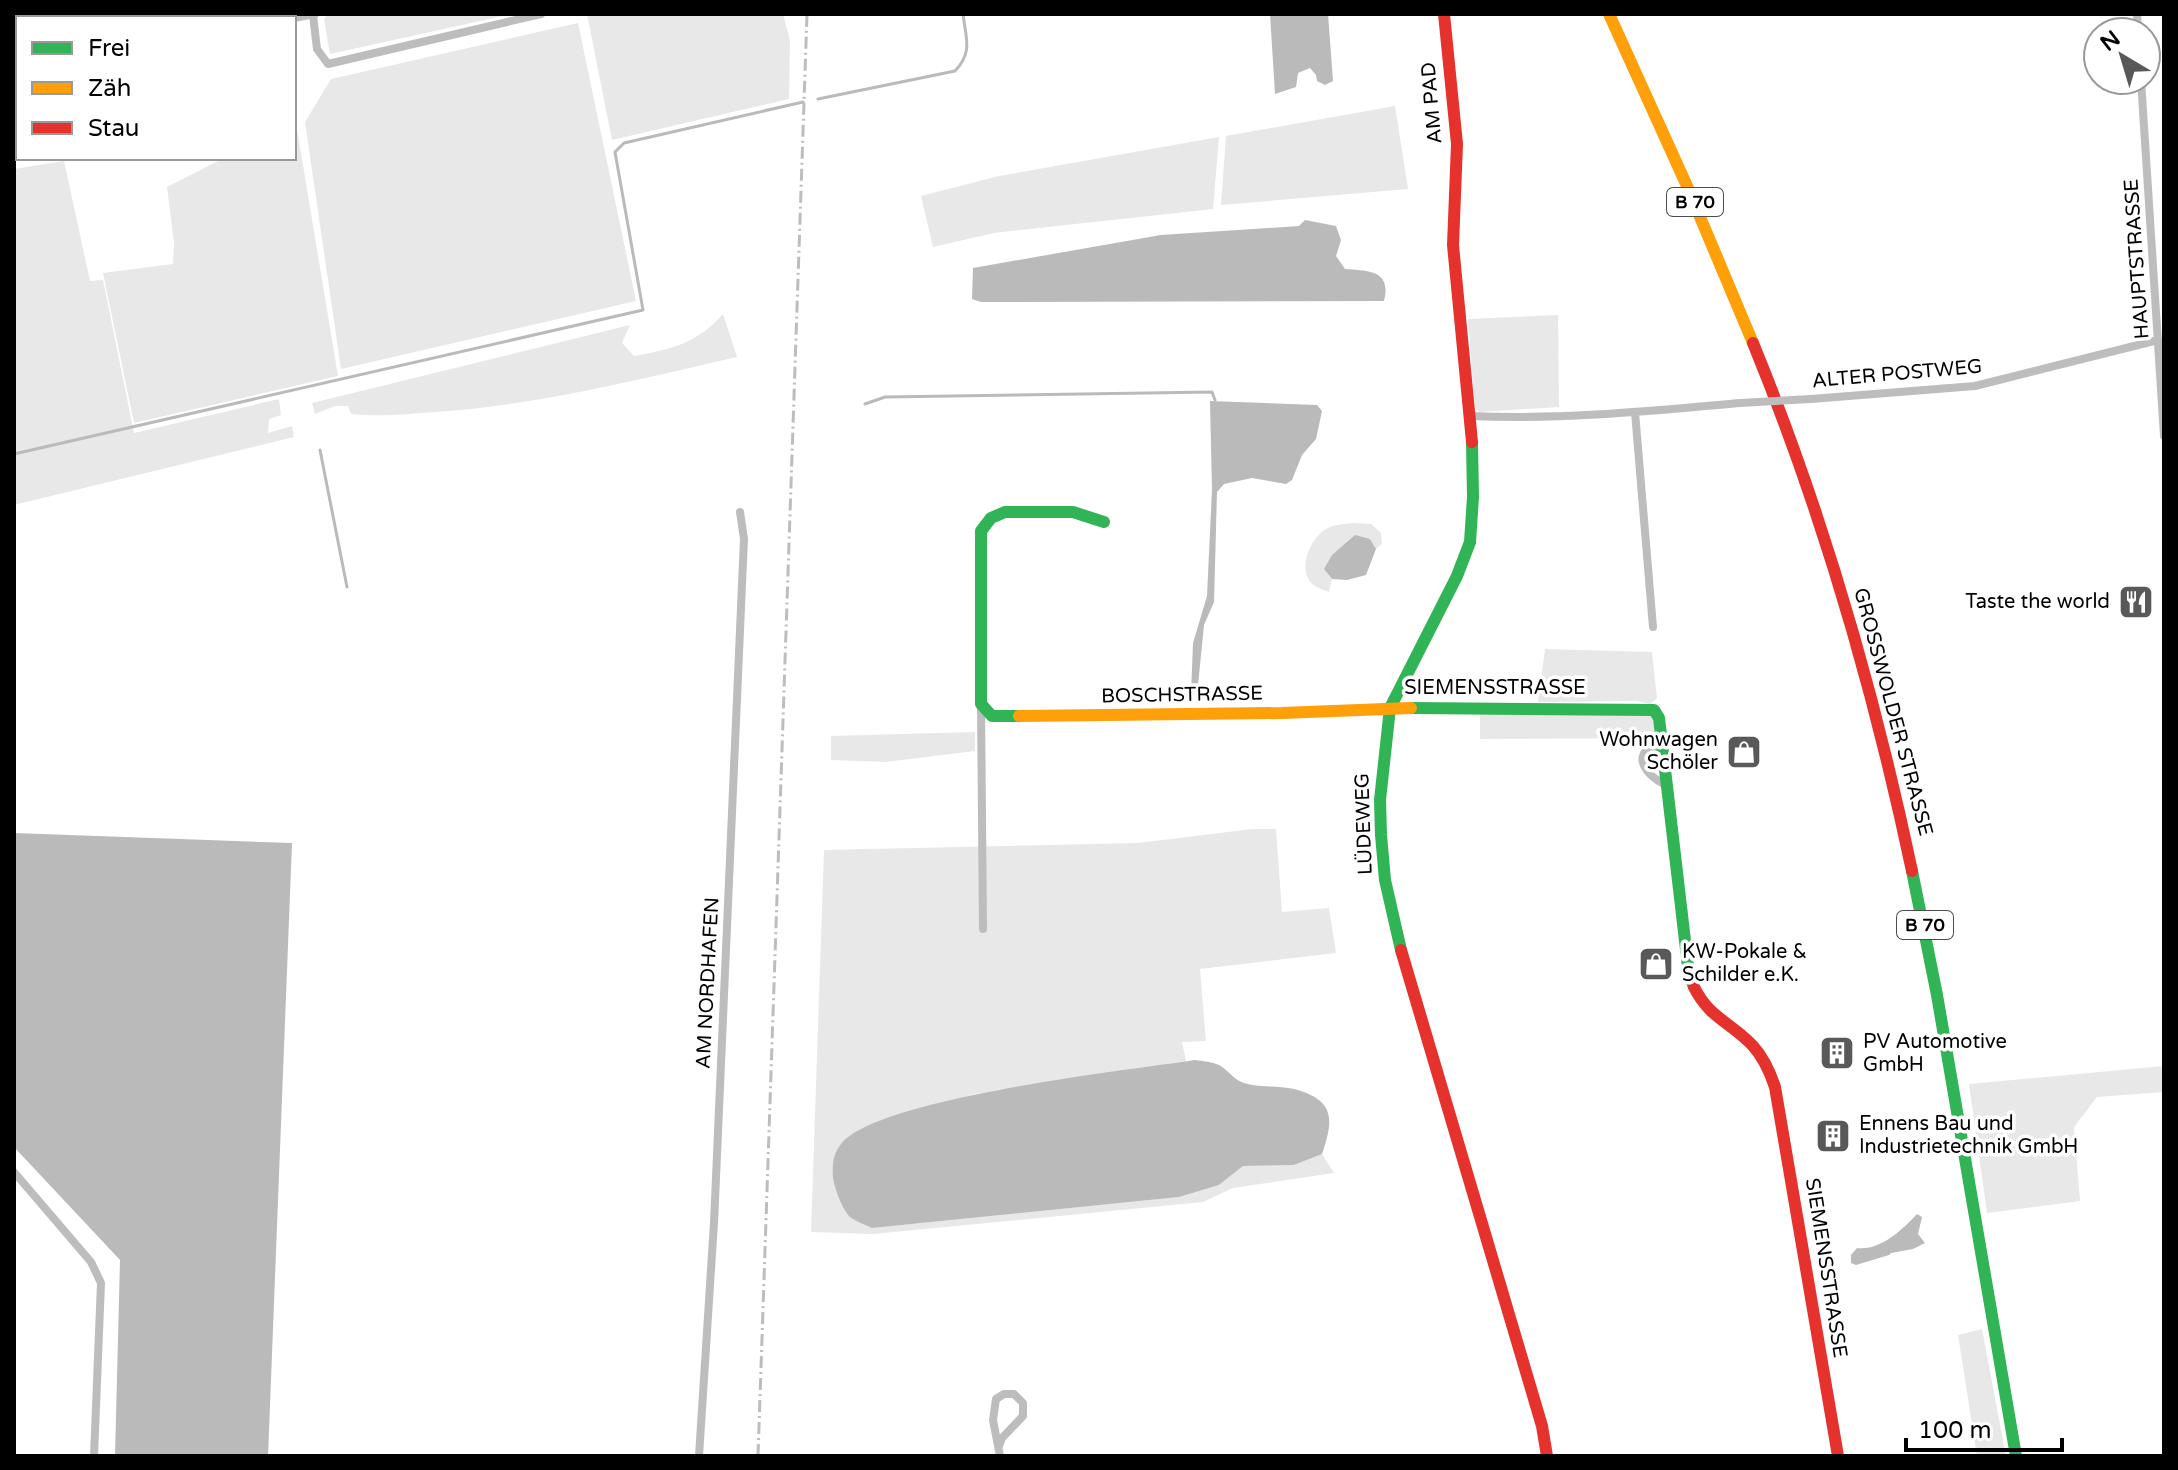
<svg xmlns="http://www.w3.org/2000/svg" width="2178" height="1470" font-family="'Varela Round',sans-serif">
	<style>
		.green { fill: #e8e8e8 }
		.water { fill: #bababa }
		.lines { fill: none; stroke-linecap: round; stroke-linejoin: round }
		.stream { stroke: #bababa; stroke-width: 3 }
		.street { stroke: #bdbdbd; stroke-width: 8 }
		.fast { stroke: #30b455; stroke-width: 12 }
		.slow { stroke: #ff9f0a; stroke-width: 12 }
		.jam { stroke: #e5322d; stroke-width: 12 }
		.rail { stroke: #bdbdbd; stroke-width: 3; stroke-dasharray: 12 4 2 4; stroke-linecap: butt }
		.street-bridge { stroke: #bdbdbd; stroke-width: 8 }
		.labels { text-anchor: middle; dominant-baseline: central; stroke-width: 7; stroke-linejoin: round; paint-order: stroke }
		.shield { fill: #fff; stroke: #4c4c4c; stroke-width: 2 }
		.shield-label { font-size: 18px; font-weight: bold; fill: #000 }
		.street-label { font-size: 20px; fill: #000; stroke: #fff }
		.poi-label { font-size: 20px; fill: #000; stroke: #fff; text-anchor: start }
	</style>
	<rect width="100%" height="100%" fill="#fff"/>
	<path class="green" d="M328,14H512L330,54L324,19Z
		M587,14H783L790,41L789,99L612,140Z
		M578,23L636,301L341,369L305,122L331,79Z
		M1395,106L1408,189L1221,205L1226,136Z
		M294,111L338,376L134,423L103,273L173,264L174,243L167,187L224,158H294Z
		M1219,137L1213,209L994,233L933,247L921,196L999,176Z
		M64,161L90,281L103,280L134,433L279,399L281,415L269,419L268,433L292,426L294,437L14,505V169Z
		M723,314L737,357C637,380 538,405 436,412C407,414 379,417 351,414L348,406H335L315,414L312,403L630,325L622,343L634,356C672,349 696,344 723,314Z
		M1558,315L1559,407L1479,412L1475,407L1468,319Z
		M1353,523L1371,524L1381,533L1382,544L1376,549L1370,539L1324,569L1332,579L1329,592C1321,589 1311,586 1308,578C1300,561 1313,535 1328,528C1335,524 1345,524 1353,523Z
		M1545,649L1652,652L1657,698L1650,704L1637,701L1538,702Z
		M1646,711L1652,716L1658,738L1480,739V714Z
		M975,732V751L885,762L831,760V736Z
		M1252,829H1276L1282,912L1329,908L1336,953L1200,969L1206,1041L1182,1042L1186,1061L975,1094L945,1102L872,1228L1179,1197L1219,1185L1243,1166L1294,1165L1322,1154L1334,1173L1233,1188L1203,1202L873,1234L811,1232L824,850L1138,843Z
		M2164,1066V1092L2097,1097L2074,1127L2080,1201L1987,1213L1969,1084Z
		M1982,1329L2006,1456H1977L1958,1335Z"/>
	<path class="water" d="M1270,14H1328L1333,81L1325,85L1317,81L1316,75L1310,68L1298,73L1296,87L1275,94Z
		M1305,220L1336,226L1341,240L1336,256L1345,269C1367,271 1392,269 1384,301L981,302L972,299L973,268L1161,235L1299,226Z
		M1210,401L1317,405L1322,411L1316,439L1302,455L1292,480L1286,484L1252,478L1224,484L1217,492L1214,602L1204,625L1197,695L1191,694L1193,643L1207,596L1212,490Z
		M1355,535L1370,539L1376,549L1366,575L1347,580L1332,579L1324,569L1332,555Z
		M14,833L292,843L268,1456H115L120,1260L14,1147Z
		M1195,1060C1202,1061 1212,1062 1219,1065C1228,1070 1234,1080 1244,1083C1261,1088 1278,1085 1294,1089C1335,1100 1334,1119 1322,1154L1294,1165L1243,1166L1219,1185L1179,1197L872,1228C866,1225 855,1221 850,1217C842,1209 835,1189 833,1178C832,1165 833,1154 841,1144C877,1098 1129,1070 1195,1060Z
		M1917,1214L1922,1217L1918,1234L1925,1243L1913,1249L1891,1253L1889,1255L1856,1265L1851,1263V1255L1857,1248C1880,1251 1902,1230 1917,1214Z"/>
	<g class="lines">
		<path class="stream" d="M818,99L955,71C973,52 966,39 963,14
			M865,404L885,397L1212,392L1215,400
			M320,450L347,587
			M14,454L643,310L615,152L624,143L803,102"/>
		<path class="street" d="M2137,14L2138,32
			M313,15L317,49L328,64L541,14
			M294,18L315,14
			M14,68H18
			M2141,80L2164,436
			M1811,399L1975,386L2158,340
			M1635,412L1653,627
			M1471,416C1560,420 1650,411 1740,403
			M981,705L983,929
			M1663,750L1648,748C1633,763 1653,779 1666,785
			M14,1172L91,1262L101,1283L94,1456
			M999,1446L1002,1438L1023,1416V1403L1014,1394H1004L996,1399L993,1420L1000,1456
			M699,1456L714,1223L744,539L740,512"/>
		<path class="fast" d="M1411,708L1654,710L1659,718L1689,975L1694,987
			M1019,716H992L981,704V531L991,518L1005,512H1073L1104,522
			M1912,871L1937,995L2016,1456
			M1401,950L1385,880L1381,835L1380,800L1390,708L1457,576L1470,542L1473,497L1472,442"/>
		<path class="slow" d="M1609,14L1687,186L1753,343
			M1019,716L1282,713L1411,708"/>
		<path class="jam" d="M1444,14L1457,144L1453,245L1472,442
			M1753,343C1823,514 1874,691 1912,871
			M1401,950L1542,1426L1547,1456
			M1694,987C1709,1018 1732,1023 1753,1046C1764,1058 1770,1072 1775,1087L1838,1456"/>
		<path class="rail" d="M758,1456L807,14"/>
		<path class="street-bridge" d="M1740,403L1811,399"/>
	</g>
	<defs>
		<g id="restaurant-square" transform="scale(1.8)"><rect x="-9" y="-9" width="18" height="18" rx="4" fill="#595959" stroke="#fff"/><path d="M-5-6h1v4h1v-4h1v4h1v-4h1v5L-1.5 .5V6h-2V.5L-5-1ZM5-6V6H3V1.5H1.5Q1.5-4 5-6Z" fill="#fff"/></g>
		<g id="shop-square" transform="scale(1.8)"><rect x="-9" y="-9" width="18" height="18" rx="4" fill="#595959" stroke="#fff"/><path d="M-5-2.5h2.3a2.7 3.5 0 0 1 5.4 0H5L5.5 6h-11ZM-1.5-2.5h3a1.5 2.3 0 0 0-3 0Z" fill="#fff"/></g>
		<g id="building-square" transform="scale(1.8)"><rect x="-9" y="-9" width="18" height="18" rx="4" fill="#595959" stroke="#fff"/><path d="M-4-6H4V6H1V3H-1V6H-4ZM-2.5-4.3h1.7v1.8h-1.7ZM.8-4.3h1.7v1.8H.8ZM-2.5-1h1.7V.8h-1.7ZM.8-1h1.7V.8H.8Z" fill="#fff"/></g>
	</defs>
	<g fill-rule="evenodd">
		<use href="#restaurant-square" x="2136" y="602"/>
		<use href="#shop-square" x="1744" y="752"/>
		<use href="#shop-square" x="1656" y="964"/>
		<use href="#building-square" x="1837" y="1053"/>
		<use href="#building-square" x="1833" y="1136"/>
	</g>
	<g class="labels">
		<g class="shield">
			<rect x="1667" y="188" width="56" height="28" rx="6"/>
			<rect x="1897" y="911" width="56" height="28" rx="6"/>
		</g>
		<g class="shield-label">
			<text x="1695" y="202">B 70</text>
			<text x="1925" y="925">B 70</text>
		</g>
		<g class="street-label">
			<text transform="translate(1432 103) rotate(-95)">AM PAD</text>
			<text transform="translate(2137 259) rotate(-94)">HAUPTSTRASSE</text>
			<text transform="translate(1897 374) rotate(-5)">ALTER POSTWEG</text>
			<text x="1495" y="688">SIEMENSSTRASSE</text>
			<text transform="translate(1182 695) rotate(-1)">BOSCHSTRASSE</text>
			<text transform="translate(1893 712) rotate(75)">GROSSWOLDER STRASSE</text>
			<text transform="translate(1364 824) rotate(-92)">LÜDEWEG</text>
			<text transform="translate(708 983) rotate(-87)">AM NORDHAFEN</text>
			<text transform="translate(1826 1268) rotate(81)">SIEMENSSTRASSE</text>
		</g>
		<g class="poi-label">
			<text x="2110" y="602" text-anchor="end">Taste the world</text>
			<text x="1718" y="740" text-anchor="end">Wohnwagen<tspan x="1718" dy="23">Schöler</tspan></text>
			<text x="1682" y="952">KW-Pokale &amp;<tspan x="1682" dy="23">Schilder e.K.</tspan></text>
			<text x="1863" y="1042">PV Automotive<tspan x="1863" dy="23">GmbH</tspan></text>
			<text x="1859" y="1124">Ennens Bau und<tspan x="1859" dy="23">Industrietechnik GmbH</tspan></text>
		</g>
	</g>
	<rect width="2178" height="1470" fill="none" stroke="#000000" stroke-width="32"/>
	<rect x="16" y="16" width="280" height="144" fill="#ffffff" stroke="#999999" stroke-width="2"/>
	<rect x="32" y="42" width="40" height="12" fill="#30b455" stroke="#999999" stroke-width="2"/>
	<text x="88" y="56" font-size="24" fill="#000000">Frei</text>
	<rect x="32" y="82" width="40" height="12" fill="#ff9f0a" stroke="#999999" stroke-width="2"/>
	<text x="88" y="96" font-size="24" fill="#000000">Zäh</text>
	<rect x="32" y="122" width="40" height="12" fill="#e5322d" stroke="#999999" stroke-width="2"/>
	<text x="88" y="136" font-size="24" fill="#000000">Stau</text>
	<g transform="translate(2122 56) rotate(322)"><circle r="38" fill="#ffffff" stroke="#999999" stroke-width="2"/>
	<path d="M0-6L14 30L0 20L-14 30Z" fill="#595959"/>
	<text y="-12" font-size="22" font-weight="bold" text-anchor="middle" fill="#000000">N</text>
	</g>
	<path d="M1906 1438v12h156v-12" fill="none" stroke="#000000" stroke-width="4"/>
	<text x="1918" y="1438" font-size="24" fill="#000000" stroke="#ffffff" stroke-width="6" paint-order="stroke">100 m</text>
</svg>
